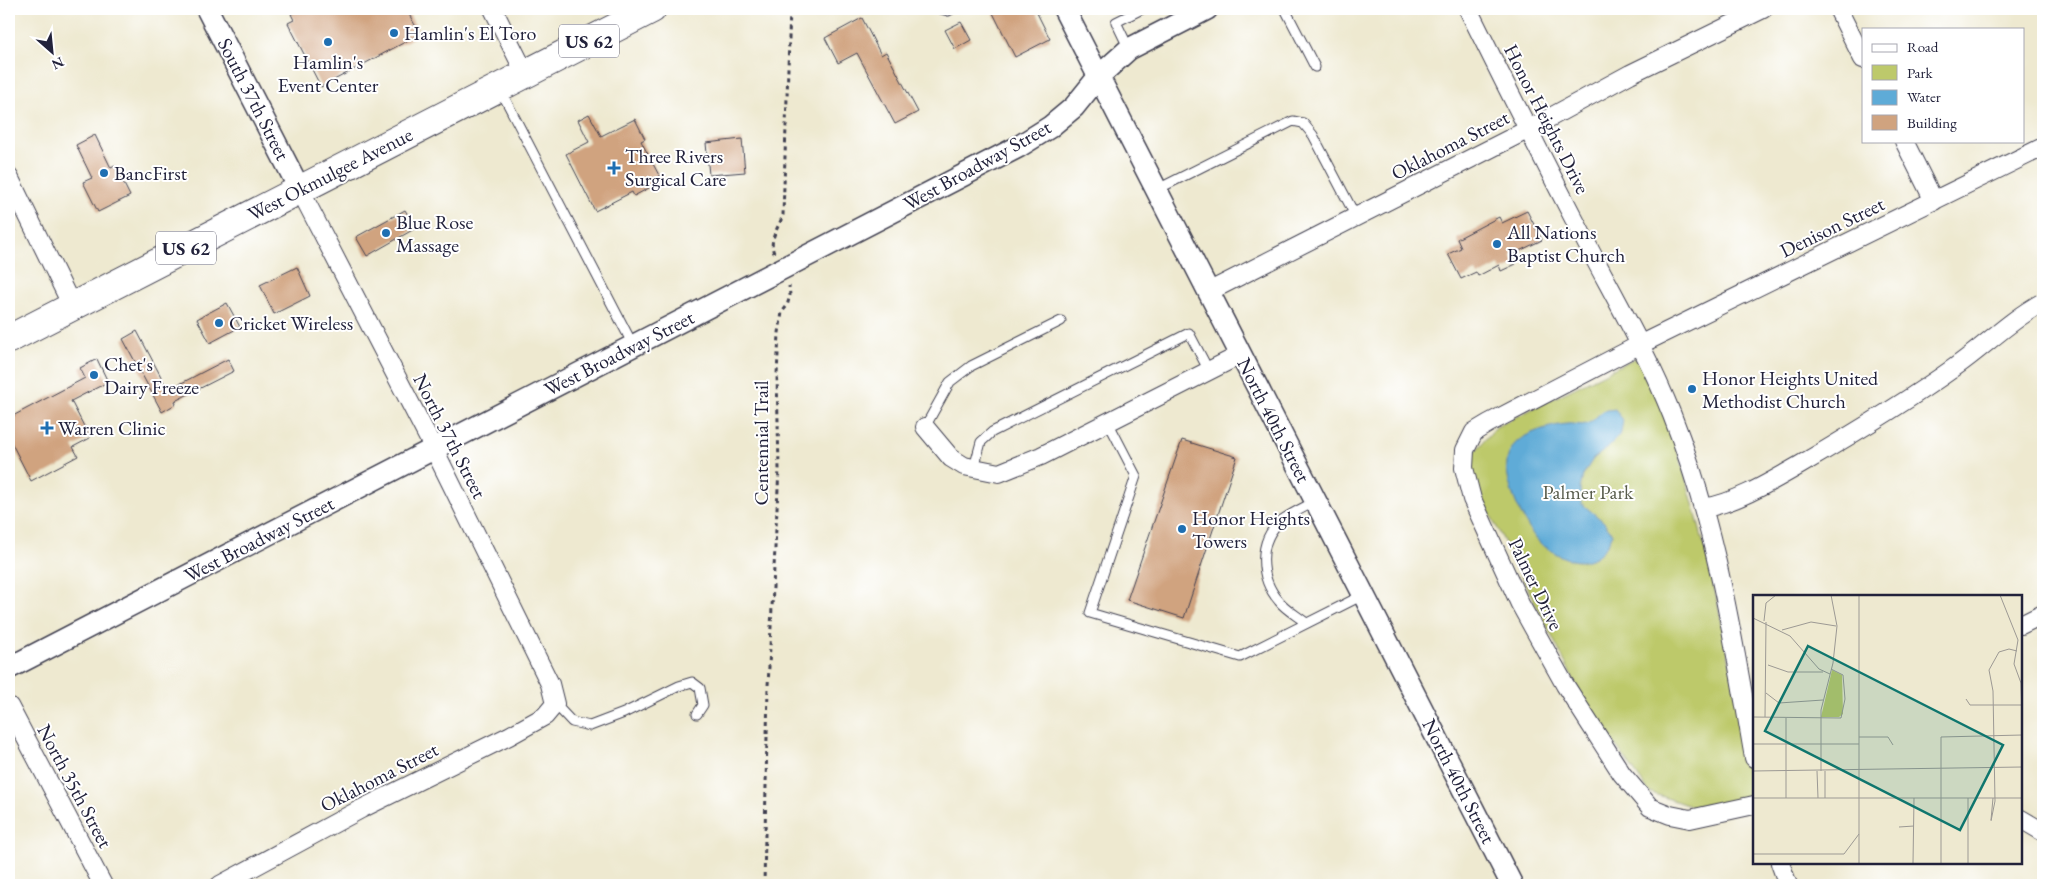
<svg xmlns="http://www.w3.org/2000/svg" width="2052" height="894" font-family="'EB Garamond',serif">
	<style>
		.green { fill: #bdc96b; stroke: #707653 }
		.water { fill: #5eabd7; stroke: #406689 }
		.building { fill: #d0a37f }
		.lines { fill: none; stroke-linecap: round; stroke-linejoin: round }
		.service-casing { stroke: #414051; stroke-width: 11 }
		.minor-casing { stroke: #414051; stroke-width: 20 }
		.tertiary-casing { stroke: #414051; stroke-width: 24 }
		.primary-casing { stroke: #414051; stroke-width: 30 }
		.path { stroke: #414051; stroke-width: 3; stroke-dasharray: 4 4; stroke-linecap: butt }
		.service { stroke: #fff; stroke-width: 9 }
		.minor { stroke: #fff; stroke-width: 18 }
		.tertiary { stroke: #fff; stroke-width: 21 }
		.primary { stroke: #fff; stroke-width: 28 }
		.poi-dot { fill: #1f6fb2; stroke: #fff; stroke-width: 2 }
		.labels { text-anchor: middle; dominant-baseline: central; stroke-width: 4; stroke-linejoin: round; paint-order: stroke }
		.shield { fill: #fff; stroke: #646476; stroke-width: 1 }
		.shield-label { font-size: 19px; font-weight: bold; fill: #22223b }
		.poi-label { font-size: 20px; fill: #22223b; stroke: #fff; text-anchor: start }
		.street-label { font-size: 20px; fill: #22223b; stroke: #fff }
		.park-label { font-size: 20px; fill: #585c4c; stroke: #fff }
		.inset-road { fill: none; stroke: #9c9994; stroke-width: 1 }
		.view { fill: #0f766e; fill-opacity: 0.15; stroke: #0f766e; stroke-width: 2.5 }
		.inset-edge { fill: none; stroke: #22223b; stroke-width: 2.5 }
	</style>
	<rect width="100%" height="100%" fill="#fff"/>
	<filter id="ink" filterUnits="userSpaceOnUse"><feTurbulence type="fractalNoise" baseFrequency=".02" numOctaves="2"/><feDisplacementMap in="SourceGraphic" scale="10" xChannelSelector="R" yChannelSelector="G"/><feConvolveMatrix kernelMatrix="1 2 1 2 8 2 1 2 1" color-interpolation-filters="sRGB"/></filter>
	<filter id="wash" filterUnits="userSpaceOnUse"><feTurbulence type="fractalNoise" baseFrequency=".0096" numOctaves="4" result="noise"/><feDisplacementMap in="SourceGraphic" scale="20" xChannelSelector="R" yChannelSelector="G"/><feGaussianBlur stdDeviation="1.12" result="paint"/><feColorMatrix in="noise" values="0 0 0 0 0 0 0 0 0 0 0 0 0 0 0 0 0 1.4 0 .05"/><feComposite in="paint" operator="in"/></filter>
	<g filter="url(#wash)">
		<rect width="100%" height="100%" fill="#eee9d0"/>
		<path class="green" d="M1639,356C1649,379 1661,402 1669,425C1710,547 1732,669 1754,795L1733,803L1690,806L1649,792L1585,702L1470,474L1472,455L1496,427Z"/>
		<path class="water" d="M1615,409L1623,420L1621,433L1606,449L1593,459L1583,475L1580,489L1581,503L1604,522L1613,534C1600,564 1578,568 1552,551C1548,548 1542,546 1539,542C1525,527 1504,483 1507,462C1507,457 1511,449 1514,445C1523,433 1553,425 1567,424C1573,423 1580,426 1586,424C1594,422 1597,414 1604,411C1607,409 1612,410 1615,409Z"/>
		<g id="blocks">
			<path class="building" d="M301,9H406L420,34L321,87L288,23L294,20L291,14Z
				M991,9H1035L1050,39L1015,57Z
				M862,18L881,55L886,52L918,112L895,124L857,53L838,63L825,38Z
				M961,22L971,40L955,49L945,30Z
				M589,114L601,136L635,119L645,139L641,141L662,181L634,196L632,192L595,211L566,154L589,142L578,120Z
				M95,135L111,168L115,166L130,196L98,212L83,182L92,178L76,145Z
				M742,139L745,172L709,175L706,143Z
				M405,210L416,228L367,256L356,237Z
				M1527,211L1542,240L1511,255L1516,264L1501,271L1499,265L1478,276L1476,272L1461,279L1448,254L1461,248L1457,239L1499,217L1502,223Z
				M297,267L310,296L274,314L260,285Z
				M227,303L240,327L210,343L197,319Z
				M137,331L168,390L228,359L234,371L175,401L176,404L162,412L123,339Z
				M97,359L108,382L71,401L90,438L73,447L78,456L31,481L9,438V418L85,378L80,368Z
				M1182,440L1237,457L1184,618L1127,600Z"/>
		</g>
	</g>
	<g filter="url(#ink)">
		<use href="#blocks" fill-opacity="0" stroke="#414051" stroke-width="1"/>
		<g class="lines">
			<g class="service-casing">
				<path id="service" d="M941,9L948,11L952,9
					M1285,9L1315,67
					M1129,49L1116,22L1142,9
					M501,91L633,345
					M1156,190L1293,121L1303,123L1313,135L1356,217
					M1108,422L1136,476L1090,613L1240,657L1363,595
					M925,427L950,382L971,366L1061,321
					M974,468L981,442L992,432L1189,333L1209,371
					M1306,623C1298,616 1286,610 1279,601C1259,578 1257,540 1282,520C1292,513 1305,507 1316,501
					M555,704L572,722L590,726L624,713L679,686L692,682L700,688L703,705L697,714"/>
			</g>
			<g class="minor-casing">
				<path id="minor" d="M493,9L525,73
					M1468,9C1508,90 1549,171 1591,252C1619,305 1650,359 1672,415C1716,526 1734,642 1754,758
					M1838,9L1863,59
					M1904,141L1934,201
					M9,177L72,306
					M1208,292L1527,130L1630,74L1763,9
					M925,427L951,458L964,466L999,473L1041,456L1240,355
					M1704,508C1736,503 1772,481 1800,465C1853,434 1905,403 1955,367C1985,346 2010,320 2043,302
					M2021,625L2043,614
					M9,706L103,885
					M1754,805L1690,819L1670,815L1650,807L1622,774L1565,685L1520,604L1472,499L1464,468L1465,450L1474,432L1489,423L1639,345L2043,147
					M2021,819L2043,832
					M1780,863L1788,885
					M220,885L361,809L509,736L545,716L555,704L550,684L434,449L300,190"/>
			</g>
			<g class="tertiary-casing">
				<path id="tertiary" d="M207,9L300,190
					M1064,9L1512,885
					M9,668L1018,147L1050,127L1074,107L1099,76L1129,49L1207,9"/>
			</g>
			<g class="primary-casing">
				<path id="primary" d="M9,339L652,9"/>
			</g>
			<path class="path" d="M774,253C768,240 779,227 783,215L790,9
				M764,885L768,686L779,469L777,375L779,333L782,312L787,306L790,295L789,286"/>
			<use href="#service" class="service"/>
			<use href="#minor" class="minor"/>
			<use href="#tertiary" class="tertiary"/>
			<use href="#primary" class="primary"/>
		</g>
	</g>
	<g class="poi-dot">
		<circle cx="394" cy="33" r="5"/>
		<circle cx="328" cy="42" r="5"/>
		<path d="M611.5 160.5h5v5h5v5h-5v5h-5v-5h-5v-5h5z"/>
		<circle cx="104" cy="173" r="5"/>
		<circle cx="386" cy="233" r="5"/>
		<circle cx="1497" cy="244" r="5"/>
		<circle cx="219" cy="323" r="5"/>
		<circle cx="94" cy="375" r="5"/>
		<circle cx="1692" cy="389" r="5"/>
		<path d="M44.5 420.5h5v5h5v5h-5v5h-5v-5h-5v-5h5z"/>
		<circle cx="1182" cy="529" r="5"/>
	</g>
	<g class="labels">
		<g class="shield">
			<rect x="559" y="24.5" width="60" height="33" rx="4"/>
			<rect x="156" y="231.5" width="60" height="33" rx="4"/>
		</g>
		<g class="shield-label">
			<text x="589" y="41">US 62</text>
			<text x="186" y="248">US 62</text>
		</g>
		<g class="poi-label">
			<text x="404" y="33">Hamlin's El Toro</text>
			<text x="328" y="62" text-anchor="middle">Hamlin's<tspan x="328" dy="23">Event Center</tspan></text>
			<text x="625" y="156">Three Rivers<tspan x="625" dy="23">Surgical Care</tspan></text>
			<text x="114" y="173">BancFirst</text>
			<text x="396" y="222">Blue Rose<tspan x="396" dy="23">Massage</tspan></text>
			<text x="1507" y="232">All Nations<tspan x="1507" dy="23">Baptist Church</tspan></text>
			<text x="229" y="323">Cricket Wireless</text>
			<text x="104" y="364">Chet's<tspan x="104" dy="23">Dairy Freeze</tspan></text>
			<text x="1702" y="378">Honor Heights United<tspan x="1702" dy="23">Methodist Church</tspan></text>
			<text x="58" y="428">Warren Clinic</text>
			<text x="1192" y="518">Honor Heights<tspan x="1192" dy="23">Towers</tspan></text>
		</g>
		<g class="street-label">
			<text transform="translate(254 99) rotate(63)">South 37th Street</text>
			<text transform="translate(1547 119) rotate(63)">Honor Heights Drive</text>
			<text transform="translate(1450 145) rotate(-27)">Oklahoma Street</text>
			<text transform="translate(977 165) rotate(-29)">West Broadway Street</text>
			<text transform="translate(330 174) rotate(-27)">West Okmulgee Avenue</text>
			<text transform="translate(1832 227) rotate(-26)">Denison Street</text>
			<text transform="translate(619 353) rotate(-27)">West Broadway Street</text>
			<text transform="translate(1274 420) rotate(63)">North 40th Street</text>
			<text transform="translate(450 436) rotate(63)">North 37th Street</text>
			<text transform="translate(761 443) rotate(-90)">Centennial Trail</text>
			<text transform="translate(259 539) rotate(-27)">West Broadway Street</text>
			<text transform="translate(1536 584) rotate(64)">Palmer Drive</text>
			<text transform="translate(379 777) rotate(-27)">Oklahoma Street</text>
			<text transform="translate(1459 781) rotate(63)">North 40th Street</text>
			<text transform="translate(75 786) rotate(62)">North 35th Street</text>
		</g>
		<g class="park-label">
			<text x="1588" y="492">Palmer Park</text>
		</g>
	</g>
	<g transform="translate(1753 595)">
		<rect width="269" height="269" fill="#eee9d0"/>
		<path d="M79,75L89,80L90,119L86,122H68Z" fill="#bdc96b"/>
		<path class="inset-road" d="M42,0H71M247,0L265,45L261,69L268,88L269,120M0,23L37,41L66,74L77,79M11,26L13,8L23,0M29,35L58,27L83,31M15,70L35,77H70M13,98L26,108L70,105M213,104L217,110H269M0,122L88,123L92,104L90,80L78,74M12,122L13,27M106,142H135L140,150M0,149H106M0,176L269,172M64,176L65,203M68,176V115L80,68L84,31L78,0M72,176V203M0,203H269M33,203V123M238,225L240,203M238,226L242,206L240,96L236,75L246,57L256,54L264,56M146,232L161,231M0,259H91L106,239M106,268V0M160,268L161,203M188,268V142L269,140M215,268V203"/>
		<path class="view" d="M55,51L250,150L207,235L12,136Z"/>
		<rect width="269" height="269" class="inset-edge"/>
	</g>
	<rect width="2052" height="894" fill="none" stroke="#fff" stroke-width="30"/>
	<rect x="1862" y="28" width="162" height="115" fill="#ffffff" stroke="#a7a7b1"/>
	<rect x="1872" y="44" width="25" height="8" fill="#ffffff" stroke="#a7a7b1"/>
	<text x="1907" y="52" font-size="15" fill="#22223b">Road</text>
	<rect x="1872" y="65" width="25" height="15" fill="#bdc96b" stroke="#a7a7b1"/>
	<text x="1907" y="78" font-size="15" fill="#22223b">Park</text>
	<rect x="1872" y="90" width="25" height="15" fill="#5eabd7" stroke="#a7a7b1"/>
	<text x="1907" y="102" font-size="15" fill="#22223b">Water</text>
	<rect x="1872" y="115" width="25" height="15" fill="#d0a37f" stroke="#a7a7b1"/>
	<text x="1907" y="128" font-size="15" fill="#22223b">Building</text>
	<g transform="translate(52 52) rotate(153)" stroke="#ffffff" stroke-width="4" paint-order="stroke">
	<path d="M0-4L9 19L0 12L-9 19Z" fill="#22223b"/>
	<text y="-8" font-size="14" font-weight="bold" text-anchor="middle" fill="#22223b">N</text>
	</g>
</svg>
